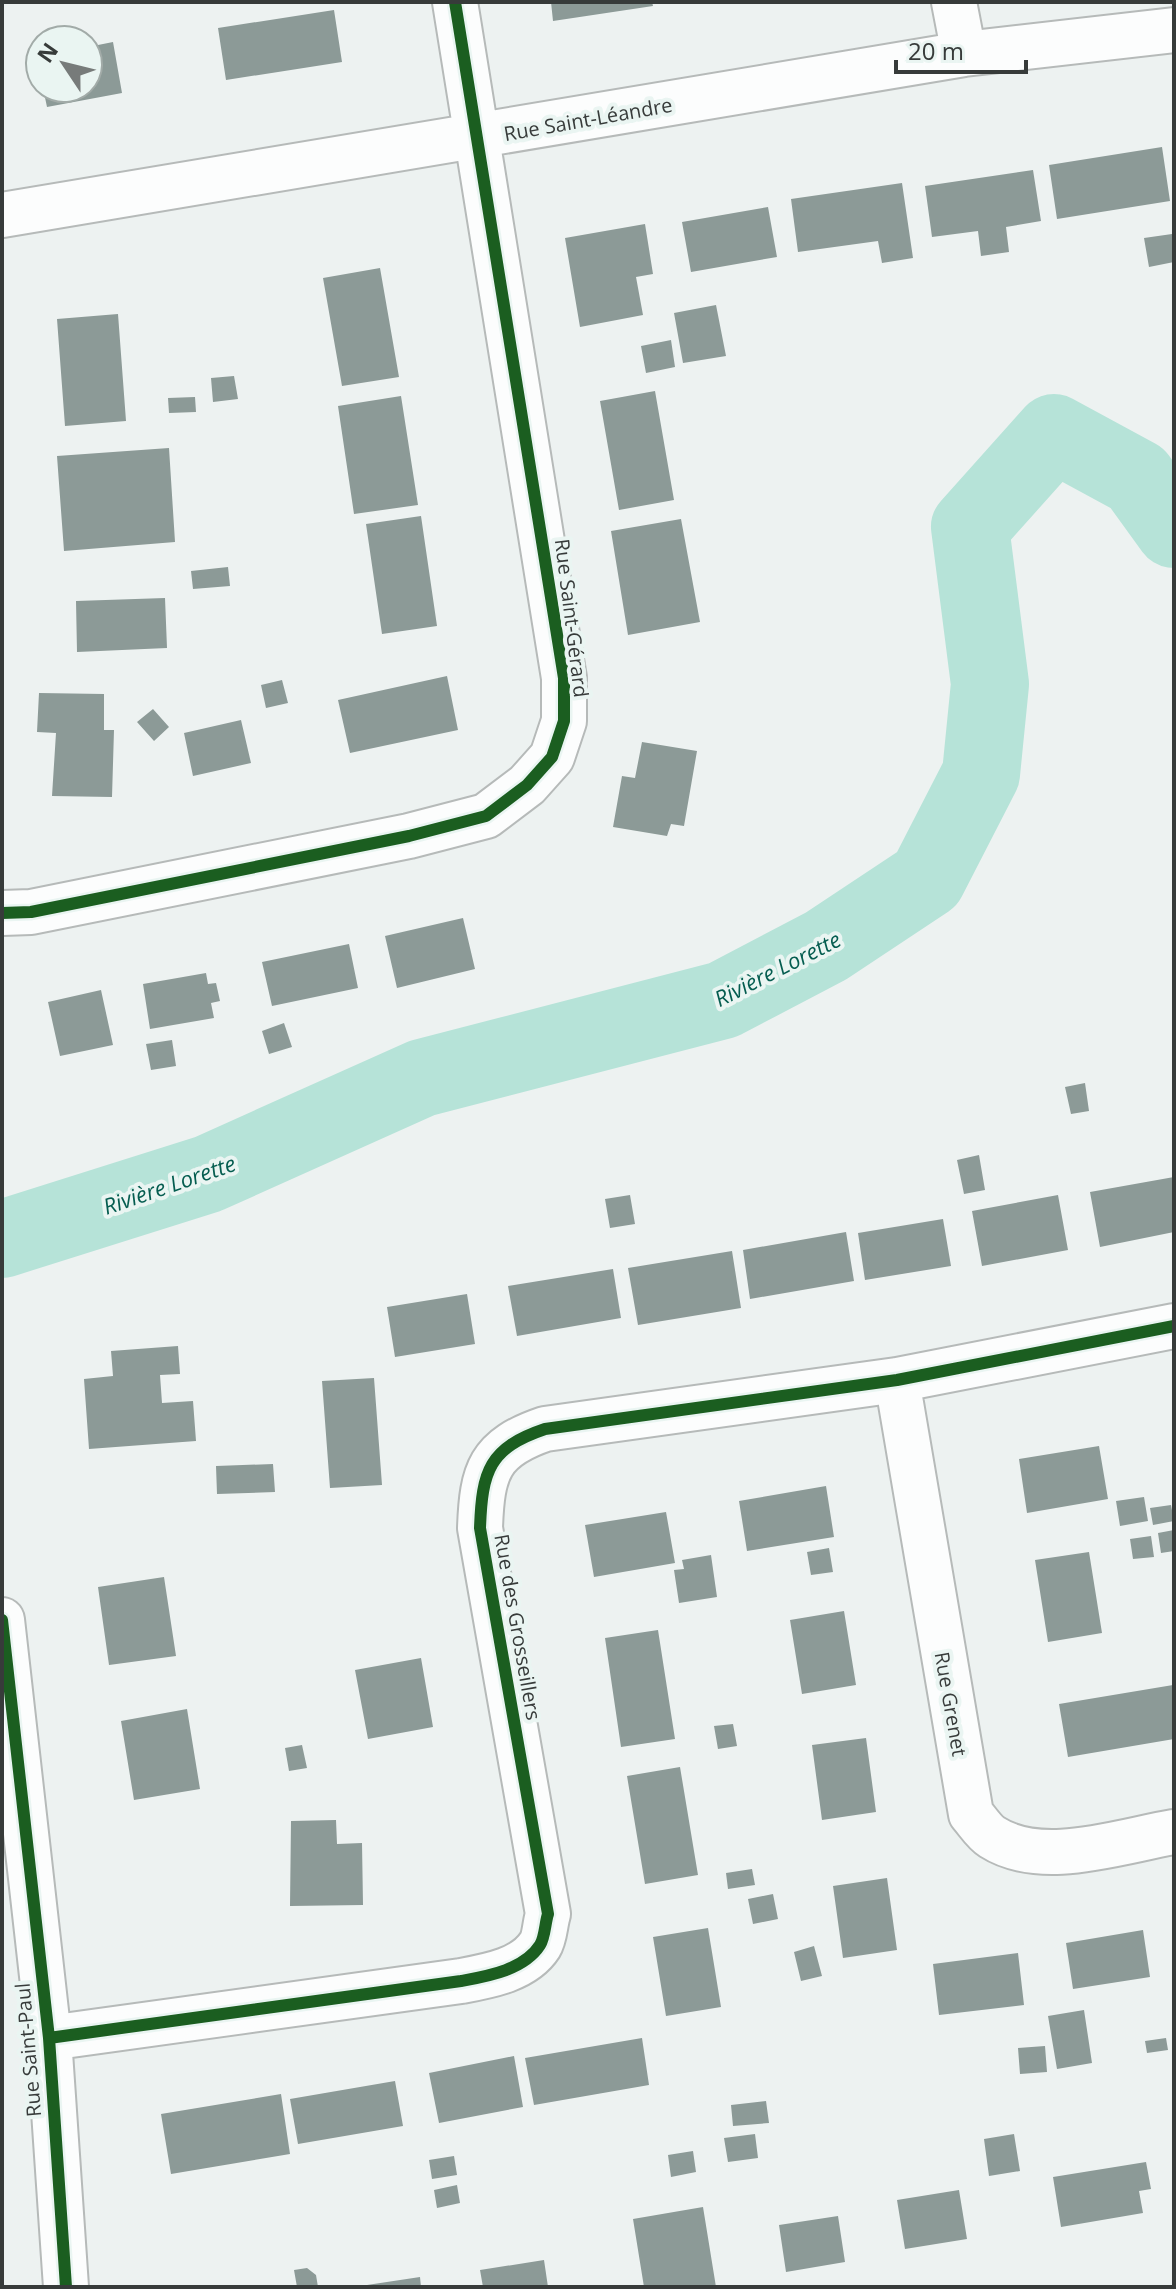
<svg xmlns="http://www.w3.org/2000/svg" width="1176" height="2289" font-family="'Open Sans',sans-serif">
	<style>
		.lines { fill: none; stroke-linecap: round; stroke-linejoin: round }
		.river { stroke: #b6e3d8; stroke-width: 78 }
		.building { fill: #8c9a97 }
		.minor-casing { stroke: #b6bab9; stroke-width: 48 }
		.minor { stroke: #fcfdfd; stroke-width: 44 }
		.cycleway-casing { stroke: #eaf5f2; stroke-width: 17 }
		.cycleway { stroke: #1b5e20; stroke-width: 12 }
		.labels { text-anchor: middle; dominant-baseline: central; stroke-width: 8; stroke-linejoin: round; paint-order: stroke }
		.street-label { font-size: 20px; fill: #373b3a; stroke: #eaf5f2 }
		.water-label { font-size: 22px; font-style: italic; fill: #055d50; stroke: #eaf5f2 }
	</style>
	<rect width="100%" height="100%" fill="#edf2f1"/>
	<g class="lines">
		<path class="river" d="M2,1239L208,1174L422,1078L723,1000L826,946L927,879L981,774L990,684L970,527L1054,433L1137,478L1174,529"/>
	</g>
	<path class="building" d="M551,2H652L653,6L553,21Z
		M334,10L342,62L226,80L218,28Z
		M113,42L122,93L47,107L43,88H88V47Z
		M1162,147L1170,201L1057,219L1049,165Z
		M1033,170L1041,221L1006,227L1009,252L981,256L978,231L932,237L925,186Z
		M902,183L913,258L882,263L878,241L798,252L791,199Z
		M768,207L777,257L691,272L682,222Z
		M645,224L653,274L636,277L643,315L580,327L565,238Z
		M1172,234L1174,262L1149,267L1144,238Z
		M380,268L399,377L342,386L323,278Z
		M716,305L726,356L683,363L674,313Z
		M118,314L126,421L65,426L57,319Z
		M671,340L675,367L646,373L641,346Z
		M234,376L238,399L213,402L211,378Z
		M655,391L674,500L619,510L600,401Z
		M401,396L418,505L354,514L338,406Z
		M195,397L196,412L169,413L168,398Z
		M169,448L175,542L64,551L57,456Z
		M421,516L437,626L382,634L366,524Z
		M681,519L700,622L628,635L611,531Z
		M228,567L230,586L193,589L191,571Z
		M165,598L167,648L77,652L76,601Z
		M447,676L458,730L350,753L338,700Z
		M282,680L288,703L266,708L261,685Z
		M39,693L104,694V730H114L112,797L52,796L56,733L37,732Z
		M153,709L169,727L154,741L137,722Z
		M241,720L251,763L193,776L184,733Z
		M642,742L697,751L684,826L671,824L667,836L613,827L622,776L635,778Z
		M463,918L475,969L397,988L385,936Z
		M349,944L358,988L272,1006L262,962Z
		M206,973L208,984L216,983L220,1001L211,1003L214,1018L150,1029L143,984Z
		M101,990L113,1045L60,1056L48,1002Z
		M284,1023L292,1047L269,1054L262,1031Z
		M172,1040L176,1066L151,1070L146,1044Z
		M1085,1083L1089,1111L1071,1114L1065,1087Z
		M979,1155L985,1190L964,1194L957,1160Z
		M1174,1177V1232L1100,1247L1090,1192Z
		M630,1195L635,1224L610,1228L605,1199Z
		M1058,1195L1068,1250L982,1266L972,1211Z
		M943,1219L951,1266L865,1280L858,1233Z
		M846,1232L854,1281L750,1299L743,1250Z
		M732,1251L741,1308L638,1325L628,1268Z
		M613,1269L621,1318L517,1336L508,1286Z
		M467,1294L475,1344L395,1357L387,1307Z
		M178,1346L180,1374L160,1375L162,1403L193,1401L196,1441L89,1449L84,1379L113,1376L111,1351Z
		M374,1378L382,1485L330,1488L322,1381Z
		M1099,1446L1108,1499L1027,1513L1019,1459Z
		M273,1464L275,1492L217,1494L216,1466Z
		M826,1486L834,1537L747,1551L739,1501Z
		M1144,1497L1148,1521L1120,1526L1116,1501Z
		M1171,1505L1174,1521L1153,1525L1150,1508Z
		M666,1512L675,1563L594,1577L585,1525Z
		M1174,1530V1551L1161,1553L1158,1533Z
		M1151,1536L1154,1557L1133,1559L1130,1539Z
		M829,1548L833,1572L811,1575L807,1552Z
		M1089,1552L1102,1633L1048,1642L1035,1560Z
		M711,1555L717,1597L679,1603L674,1570L684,1569L682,1560Z
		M164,1577L176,1656L109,1665L98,1587Z
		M844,1611L856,1685L802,1694L790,1620Z
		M658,1630L675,1739L621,1747L605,1638Z
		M421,1658L433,1727L368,1739L355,1670Z
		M1173,1685L1174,1739L1068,1757L1059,1704Z
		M187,1709L200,1789L134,1800L121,1721Z
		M733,1724L737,1746L718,1749L714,1726Z
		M866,1738L876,1812L822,1820L812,1745Z
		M302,1745L307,1768L289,1771L285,1748Z
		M680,1767L698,1875L645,1884L627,1776Z
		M336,1820L337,1844L362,1843L363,1905L290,1906L291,1821Z
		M752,1869L755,1885L728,1889L726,1873Z
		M887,1878L897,1950L843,1958L833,1886Z
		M773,1894L778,1919L753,1924L748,1899Z
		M708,1928L721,2007L666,2016L653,1937Z
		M1143,1930L1150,1977L1073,1989L1066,1943Z
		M814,1946L822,1976L801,1981L794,1952Z
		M1018,1953L1024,2005L939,2015L933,1964Z
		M1084,2010L1092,2063L1057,2069L1048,2016Z
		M642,2038L649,2085L534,2105L525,2058Z
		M1166,2038L1168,2050L1147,2053L1145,2041Z
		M1045,2046L1047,2072L1020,2074L1018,2048Z
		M514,2056L523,2107L439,2123L429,2073Z
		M395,2081L403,2126L298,2144L290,2099Z
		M281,2094L290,2154L171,2174L161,2114Z
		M766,2101L769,2123L733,2126L731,2105Z
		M755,2134L758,2158L728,2162L724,2138Z
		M1014,2134L1020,2171L989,2176L984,2139Z
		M693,2151L696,2172L671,2177L668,2155Z
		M454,2156L457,2175L432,2179L429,2160Z
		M1146,2162L1151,2189L1139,2191L1143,2213L1061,2227L1053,2177Z
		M457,2185L460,2203L437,2208L434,2190Z
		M959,2190L967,2239L905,2249L897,2200Z
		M703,2207L716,2287H644L633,2219Z
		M838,2216L845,2262L786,2272L779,2225Z
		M544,2260L548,2287H483L480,2270Z
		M307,2268L316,2275L318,2287H297L294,2270Z
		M420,2277L421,2287H367V2285Z"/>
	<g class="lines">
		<g class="minor-casing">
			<path id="minor" d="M954,2L964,54
				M2,215L964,54L1174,30
				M2,913L31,912L409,836L486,816L527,785L552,757L564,721V678L455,2
				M897,1380L971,1814C978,1822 984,1832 992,1837C1042,1869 1120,1841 1174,1832
				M2,1620L49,2038L66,2287
				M49,2038L461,1981C488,1976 524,1970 540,1945C545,1937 545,1923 548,1914L480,1528C482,1471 489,1448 545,1429L897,1380L1174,1326"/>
		</g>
		<use href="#minor" class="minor"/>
		<g class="cycleway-casing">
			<path id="cycleway" d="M2,913L31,912L409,836L486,816L527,785L552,757L564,721V678L455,2
				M2,1620L49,2038L66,2287
				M49,2038L461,1981C488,1976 524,1970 540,1945C545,1937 545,1923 548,1914L480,1528C482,1471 489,1448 545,1429L897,1380L1174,1326"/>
		</g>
		<use href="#cycleway" class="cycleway"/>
	</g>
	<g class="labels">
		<g class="street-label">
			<text transform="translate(588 119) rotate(-10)">Rue Saint-Léandre</text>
			<text transform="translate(572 618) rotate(83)">Rue Saint-Gérard</text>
			<text transform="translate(518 1627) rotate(80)">Rue des Grosseillers</text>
			<text transform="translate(951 1704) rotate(80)">Rue Grenet</text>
			<text transform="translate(28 2050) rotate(-95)">Rue Saint-Paul</text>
		</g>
		<g class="water-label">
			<text transform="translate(777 968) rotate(-27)">Rivière Lorette</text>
			<text transform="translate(169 1184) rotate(-19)">Rivière Lorette</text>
		</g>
	</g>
	<rect width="1176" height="2289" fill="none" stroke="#373b3a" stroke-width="8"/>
	<g transform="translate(64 64) rotate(305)"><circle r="38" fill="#eaf5f2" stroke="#a2aba8" stroke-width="2"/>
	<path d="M0-6L14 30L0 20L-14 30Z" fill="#777b7a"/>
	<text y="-12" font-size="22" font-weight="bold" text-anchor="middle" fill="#373b3a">N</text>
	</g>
	<path d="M896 60v12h130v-12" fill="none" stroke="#373b3a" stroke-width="4"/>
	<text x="908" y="60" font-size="24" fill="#373b3a" stroke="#eaf5f2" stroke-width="6" paint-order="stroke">20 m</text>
</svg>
